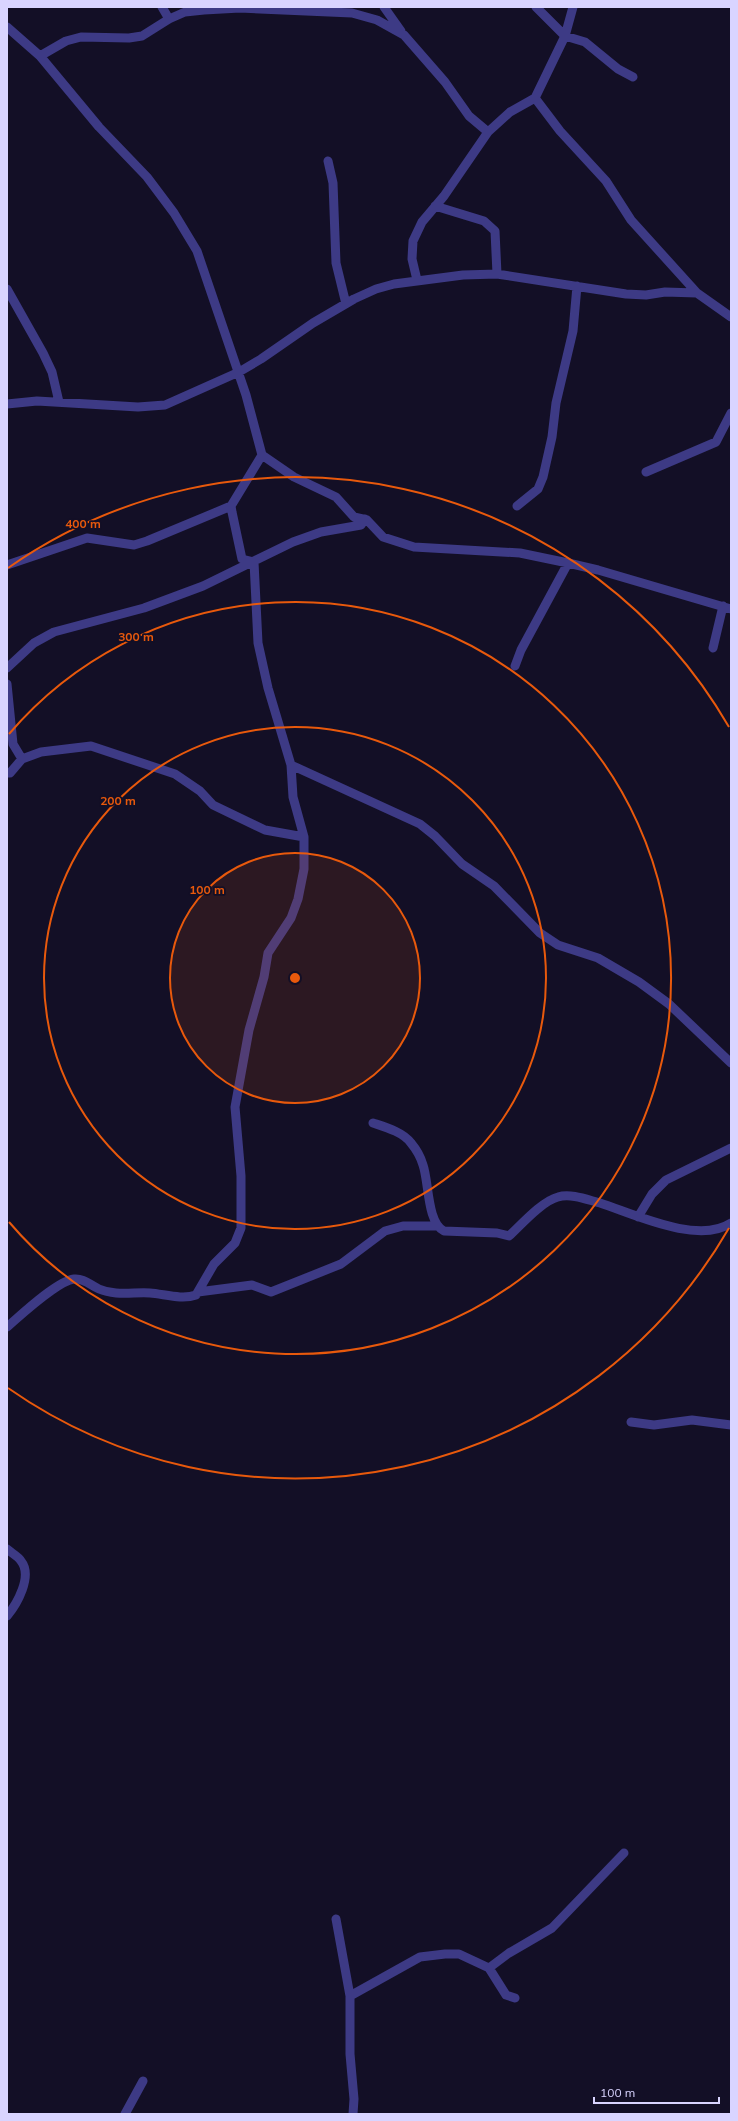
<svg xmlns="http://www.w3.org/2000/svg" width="738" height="2121" font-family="Mulish,sans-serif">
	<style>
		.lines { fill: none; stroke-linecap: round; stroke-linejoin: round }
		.minor { stroke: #3d3a85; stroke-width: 9 }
		.ring { fill: none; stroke: #e8590c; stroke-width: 2 }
		.centre { fill: #e8590c; stroke: #130f26; stroke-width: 2 }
		.ring-label { font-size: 12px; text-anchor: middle; font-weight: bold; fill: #e8590c; stroke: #130f26; stroke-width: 3.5; stroke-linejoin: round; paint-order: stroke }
	</style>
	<rect width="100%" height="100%" fill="#130f26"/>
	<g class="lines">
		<path class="minor" d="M162,7L169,19
			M384,7L401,31
			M536,7L565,36L585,42L618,69L633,77
			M7,27L40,56L66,41L81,37L129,38L142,36L169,19L185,12L204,10L240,8L352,13L377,20L404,35L445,82L469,116L488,132
			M535,98L560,131L606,181L631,220L697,293
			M328,161L333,183L336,263L346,304
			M435,206L484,221L495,231L497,274
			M417,280L412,259L413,241L422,222L444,196L488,132L510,112L535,98L565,36L573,7
			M7,289L43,353L52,372L59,402
			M7,404L37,401L138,407L165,405L239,372L261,359L313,323L354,299L376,289L394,284L463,275L497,274L626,294L646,295L665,292L697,293L731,317
			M262,455L294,477L336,497L354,517L367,520L383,537L414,547L520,553L568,563L598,570L731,609
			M646,472L716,442L731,413
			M517,506L538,489L543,477L552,437L556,403L573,331L577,286
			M7,565L87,538L134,545L147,541L231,506
			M713,648L723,606
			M515,666L521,650L568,563
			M7,668L34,643L54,632L144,608L203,586L293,542L321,532L361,525L365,519
			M7,684L13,744L22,759L10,773H7
			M22,759L41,752L91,746L175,774L200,791L213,805L265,830L304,837
			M291,765L420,824L435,836L462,864L494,886L540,933L558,945L598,958L639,982L669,1004L731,1063
			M373,1123C385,1127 403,1132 411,1143C416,1149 421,1158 423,1165C429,1182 427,1223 444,1231L497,1233L509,1236C521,1225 542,1201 558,1197C571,1193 588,1200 600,1203C634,1214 698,1245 731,1223
			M638,1217L652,1194L666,1180L731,1148
			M198,1292L252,1285L271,1292L341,1264L385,1231L403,1226H438
			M7,1327C21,1315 57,1281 74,1279C84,1278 90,1285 99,1289C115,1296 133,1292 150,1293C164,1294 182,1300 196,1295L214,1264L235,1243L241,1228V1176L235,1107L249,1030L264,977L268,953L291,918L298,899L304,869V837L293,797L291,765L268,688L258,643L254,562L242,559L232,512L231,506L262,455L246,395L197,251L174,213L147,177L99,127L40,56
			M631,1422L654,1425L692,1420L731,1425
			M7,1549C11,1553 18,1556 21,1561C33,1576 17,1604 7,1616
			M336,1919L350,1996V2054L354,2099L353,2114
			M489,1968L509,1953L552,1928L624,1853
			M350,1996L420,1957L445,1954H459L489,1968L506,1995L515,1998
			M125,2114L143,2081"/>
	</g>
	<circle cx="295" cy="978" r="125" fill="#e8590c" fill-opacity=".12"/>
	<g class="ring">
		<circle cx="295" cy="978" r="125"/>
		<circle cx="295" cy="978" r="251"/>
		<path d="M9 734A376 376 0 1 1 9 1222"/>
		<path d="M729 1228A501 501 0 0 1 8 1388M8 568A501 501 0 0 1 729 727"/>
	</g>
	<circle cx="295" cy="978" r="6" class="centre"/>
	<g class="ring-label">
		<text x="83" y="528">400 m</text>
		<text x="136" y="641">300 m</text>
		<text x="118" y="805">200 m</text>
		<text x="207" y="894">100 m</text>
	</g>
	<rect width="738" height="2121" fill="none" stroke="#d9d4ff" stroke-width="16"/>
	<path d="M594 2097v6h125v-6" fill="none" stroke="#d9d4ff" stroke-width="2"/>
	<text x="600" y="2097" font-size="12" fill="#d9d4ff" stroke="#130f26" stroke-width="3" paint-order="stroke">100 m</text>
</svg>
